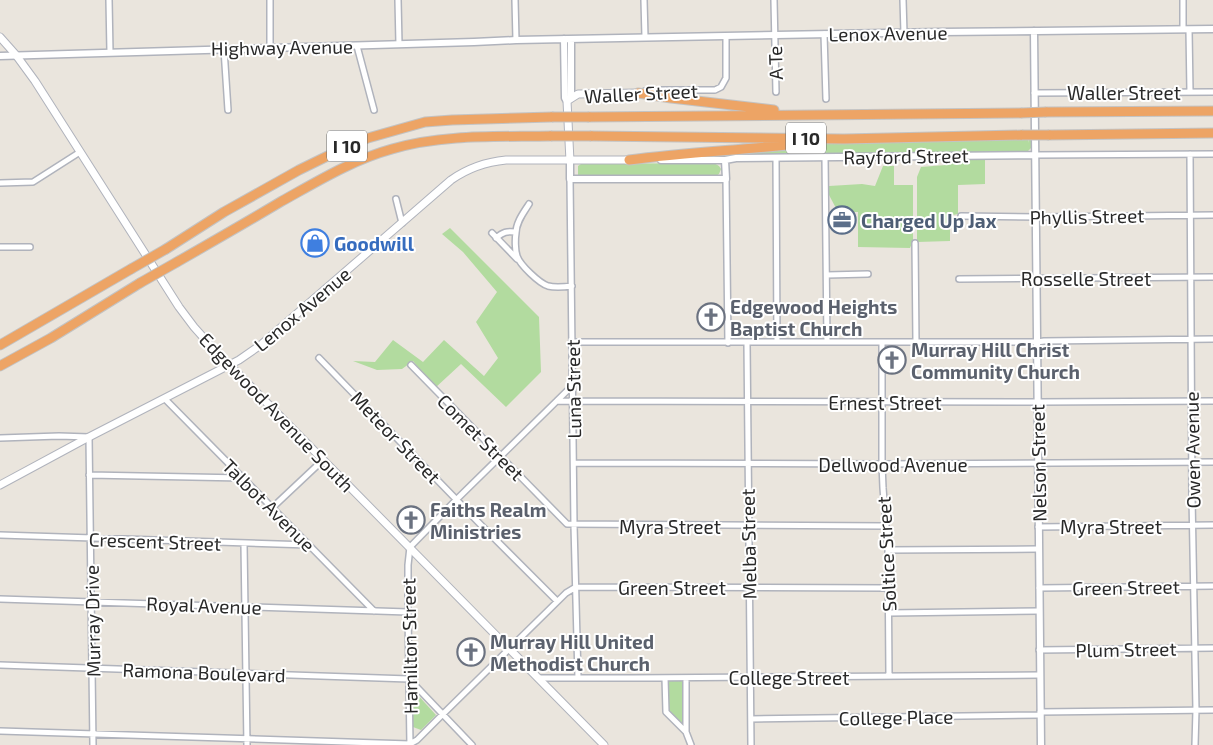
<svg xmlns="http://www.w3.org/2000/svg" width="1213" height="745" font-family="'Exo 2',sans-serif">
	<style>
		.green { fill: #b2db9f }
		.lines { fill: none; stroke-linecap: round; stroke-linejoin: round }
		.minor-casing { stroke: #b0b3bc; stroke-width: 8 }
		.tertiary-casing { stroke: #b0b3bc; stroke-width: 9 }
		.secondary-casing { stroke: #b0b3bc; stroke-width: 9 }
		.motorway-casing { stroke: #c3c3c3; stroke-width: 11 }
		.minor { stroke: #fff; stroke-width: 5 }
		.tertiary { stroke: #fff; stroke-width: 6 }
		.secondary { stroke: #fff; stroke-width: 7 }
		.motorway { stroke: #eda465; stroke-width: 9 }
		.motorway-bridge-casing { stroke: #c3c3c3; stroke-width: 11; stroke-linecap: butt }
		.motorway-bridge { stroke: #eda465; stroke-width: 9 }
		.labels { text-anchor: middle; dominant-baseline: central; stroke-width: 4; stroke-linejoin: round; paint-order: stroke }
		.shield { fill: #fff; stroke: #696969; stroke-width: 1 }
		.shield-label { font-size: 18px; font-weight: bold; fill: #292929 }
		.street-label { font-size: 19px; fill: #292929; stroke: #fff }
		.service-label { font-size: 19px; font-weight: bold; fill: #4e5e75; stroke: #fff; text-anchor: start }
		.shop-label { font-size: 19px; font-weight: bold; fill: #366cbe; stroke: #fff; text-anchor: start }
		.worship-label { font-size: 19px; font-weight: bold; fill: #5b616d; stroke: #fff; text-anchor: start }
	</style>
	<rect width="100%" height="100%" fill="#eae5dd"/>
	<path class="green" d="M1028,137V143L1029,137H1032V147L1027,152H958L740,156L728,158H685L756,149L851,141Z
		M985,158V184L958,185V214L953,215L952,219H950V241L917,242V177L921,167L946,165L952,159Z
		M714,163L719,166L721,169L719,174L716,176H582L578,175V166L581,164Z
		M883,166H894V185H913V241L910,248L858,247V212H838L829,195V186L862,184L875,186Z
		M450,228L539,317L541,372L506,407L461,364L435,388L413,361L402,369L377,370L353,361L375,362L393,340L423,362L444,340L484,376L498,358L476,322L497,292L463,252L442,234Z
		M683,680L684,726L668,712V681Z
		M416,693L436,715L421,730L413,727L412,697Z"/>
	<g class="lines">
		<g class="minor-casing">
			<path id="minor" d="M109,0L110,52
				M270,0V48
				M398,0L399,44
				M515,0L516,40
				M644,0L645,37
				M774,0L776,92
				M903,0L904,33
				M1183,0V29
				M1189,30L1190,92
				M824,34L826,99
				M357,46L374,110
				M224,49L228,110
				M645,91L651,90H715L721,87L726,78V36
				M1034,93L1213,92
				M1190,154L1192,497L1196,710L1195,745
				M1034,155L1213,154
				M825,157L827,342
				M776,158L777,342
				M570,179L574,525L578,678
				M726,179L728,343
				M0,183L33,182L80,152
				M396,199L402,223
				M529,204C524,212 516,222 516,233C515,239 515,250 517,256C520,265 539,283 548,286C556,288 564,287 572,286
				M961,216L1039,217L1213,215
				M492,233L517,259
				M496,238C503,232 507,231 515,232
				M915,243L916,342
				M0,247H30
				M827,275L868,274
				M959,279L1213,277
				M572,342H1037L1044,341L1213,339
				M882,342V464L883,488L888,550L889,676
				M747,343L751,745
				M319,358L482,526L557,601
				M411,365L567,524L886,526
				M165,399L374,611
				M557,401L1041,402L1213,401
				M0,438L59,436L89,437L93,745
				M574,463L882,464L1213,462
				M89,475L243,478
				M272,508L323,460
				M1038,527L1213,525
				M0,535L309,545
				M244,544L247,745
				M888,550L1038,549
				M1039,588L1213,586
				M0,599L408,612
				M889,613L1039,611
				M1039,650L1213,648
				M0,665L409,679L472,745
				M538,678H633L1040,675
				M665,678L666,712L686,732
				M686,678V732L691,745
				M1040,712L1213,710
				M751,719L1040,715
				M0,731L410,744L417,740L442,715L566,593L576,587L888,588
				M410,745L408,612V565L410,547L456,500L573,385"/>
		</g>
		<g class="tertiary-casing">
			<path id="tertiary" d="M1034,31L1041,745
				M564,39L565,98L567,101
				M0,56L474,42L516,40L941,32L1213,29
				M568,100L571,97V39
				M661,160H725L736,158L1034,155
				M570,161V179H726L725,160"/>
		</g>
		<g class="secondary-casing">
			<path id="secondary" d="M0,37L16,55L35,81L179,307L194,327L211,346L604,745
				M570,161L567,101L578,94L638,93
				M0,485L89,437L239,360L262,344L451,180C468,168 485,162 506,160H629"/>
		</g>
		<g class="motorway-casing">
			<path id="motorway" d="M638,93L671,98L774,110
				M1046,112L1213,111
				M589,117L1021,113
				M1049,135L1213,133
				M591,136L844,139L1022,135
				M629,160C688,152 747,150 806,143
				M166,249L224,212L299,170L346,147L368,138L425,122L452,120L552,117
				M177,262C212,242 247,222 282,201C318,181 352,160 392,149C443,134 498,137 551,136
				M0,345L131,269
				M0,366L51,338L140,283"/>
		</g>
		<use href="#minor" class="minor"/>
		<use href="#tertiary" class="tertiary"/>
		<use href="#secondary" class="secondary"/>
		<use href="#motorway" class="motorway"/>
		<g class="motorway-bridge-casing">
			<path id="motorway-bridge" d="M1021,113L1046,112
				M552,117H589
				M1022,135H1049
				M551,136H591
				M131,269L166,249
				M140,283L177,262"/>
		</g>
		<use href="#motorway-bridge" class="motorway-bridge"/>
	</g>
	<defs>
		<g id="office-ring" transform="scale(1.4375)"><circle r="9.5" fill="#fff" stroke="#5c6f8a" stroke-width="1.5"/><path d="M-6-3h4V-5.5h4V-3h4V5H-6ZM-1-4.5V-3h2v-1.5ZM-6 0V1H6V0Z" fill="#5c6f8a"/></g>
		<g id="shop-ring" transform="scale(1.4375)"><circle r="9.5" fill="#fff" stroke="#3f7fe0" stroke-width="1.5"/><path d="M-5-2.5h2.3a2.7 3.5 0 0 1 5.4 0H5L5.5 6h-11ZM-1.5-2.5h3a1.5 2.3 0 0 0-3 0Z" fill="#3f7fe0"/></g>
		<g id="church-ring" transform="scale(1.4375)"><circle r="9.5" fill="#fff" stroke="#6b7280" stroke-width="1.5"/><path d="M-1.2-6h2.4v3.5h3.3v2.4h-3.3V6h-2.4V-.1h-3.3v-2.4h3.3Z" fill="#6b7280"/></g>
	</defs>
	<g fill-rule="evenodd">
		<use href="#office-ring" x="842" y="220"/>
		<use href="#shop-ring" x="315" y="243"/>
		<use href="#church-ring" x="711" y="317"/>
		<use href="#church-ring" x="892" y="360"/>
		<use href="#church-ring" x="411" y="520"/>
		<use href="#church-ring" x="471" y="652"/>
	</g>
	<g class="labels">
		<g class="shield">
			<rect x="786" y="122.5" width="40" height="31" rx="4"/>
			<rect x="327" y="130.5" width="40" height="31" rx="4"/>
		</g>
		<g class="shield-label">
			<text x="806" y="138">I 10</text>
			<text x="347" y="146">I 10</text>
		</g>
		<g class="street-label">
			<text transform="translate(888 33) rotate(-1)">Lenox Avenue</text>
			<text transform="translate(282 47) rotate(-1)">Highway Avenue</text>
			<text transform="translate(775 63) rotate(-92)">A Te</text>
			<text x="1124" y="92">Waller Street</text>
			<text transform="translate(641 93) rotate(-3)">Waller Street</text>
			<text transform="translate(906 156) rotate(-1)">Rayford Street</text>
			<text transform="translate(1087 216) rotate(-1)">Phyllis Street</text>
			<text x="1086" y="278">Rosselle Street</text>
			<text transform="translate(302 309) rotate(-40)">Lenox Avenue</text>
			<text transform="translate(573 389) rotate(-91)">Luna Street</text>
			<text x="885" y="402">Ernest Street</text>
			<text transform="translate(277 412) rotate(46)">Edgewood Avenue South</text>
			<text transform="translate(396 437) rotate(46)">Meteor Street</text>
			<text transform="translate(481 437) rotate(45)">Comet Street</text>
			<text transform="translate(1192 450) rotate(-91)">Owen Avenue</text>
			<text transform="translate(1038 463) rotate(-91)">Nelson Street</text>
			<text x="893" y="464">Dellwood Avenue</text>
			<text transform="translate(269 505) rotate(45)">Talbot Avenue</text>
			<text x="670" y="526">Myra Street</text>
			<text x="1111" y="526">Myra Street</text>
			<text transform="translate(155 541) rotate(2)">Crescent Street</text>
			<text transform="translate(748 544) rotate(-91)">Melba Street</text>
			<text transform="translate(886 554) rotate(-93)">Soltice Street</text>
			<text x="672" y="587">Green Street</text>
			<text transform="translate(1126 587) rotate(-1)">Green Street</text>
			<text transform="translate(204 605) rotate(2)">Royal Avenue</text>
			<text transform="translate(92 621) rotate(-91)">Murray Drive</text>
			<text transform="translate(409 646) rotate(-91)">Hamilton Street</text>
			<text transform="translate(1126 649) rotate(-1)">Plum Street</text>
			<text transform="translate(204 672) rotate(2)">Ramona Boulevard</text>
			<text x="789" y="677">College Street</text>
			<text transform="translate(896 717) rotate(-1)">College Place</text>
		</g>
		<g class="service-label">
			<text x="861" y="220">Charged Up Jax</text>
		</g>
		<g class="shop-label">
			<text x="334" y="243">Goodwill</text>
		</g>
		<g class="worship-label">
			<text x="730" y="306">Edgewood Heights<tspan x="730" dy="22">Baptist Church</tspan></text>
			<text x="911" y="349">Murray Hill Christ<tspan x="911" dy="22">Community Church</tspan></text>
			<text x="430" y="509">Faiths Realm<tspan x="430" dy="22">Ministries</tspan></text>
			<text x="490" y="641">Murray Hill United<tspan x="490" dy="22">Methodist Church</tspan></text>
		</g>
	</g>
</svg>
